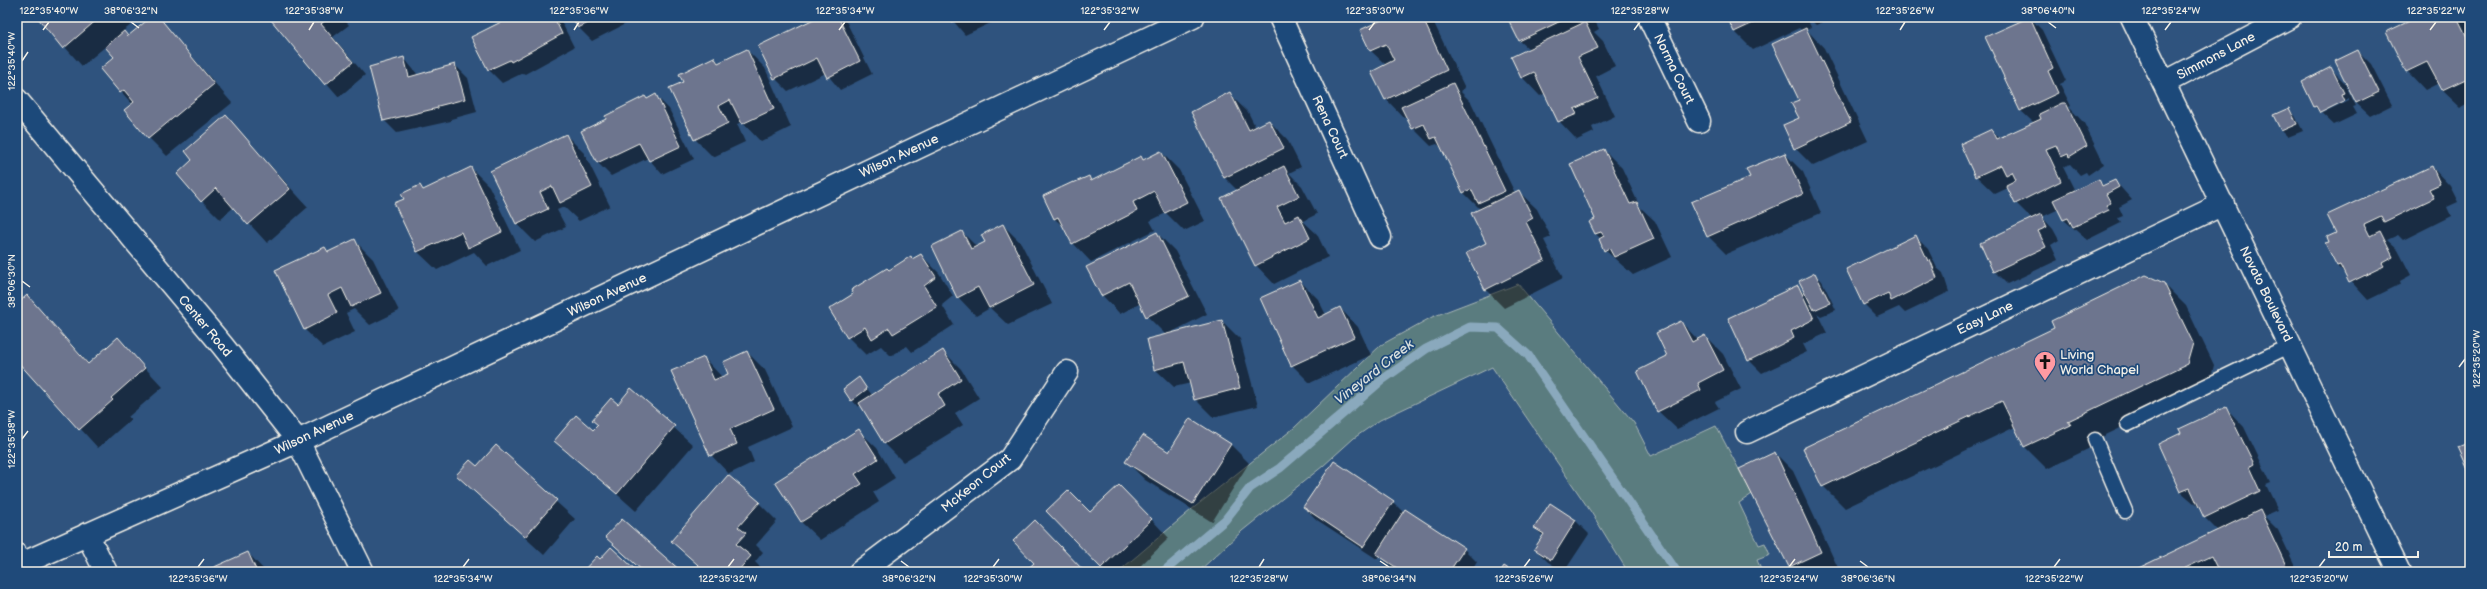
<svg xmlns="http://www.w3.org/2000/svg" width="2487" height="589" font-family="'Balsamiq Sans',sans-serif">
	<style>
		.green { fill: #5a7b7f; stroke: #a7b6b4 }
		.shadow { fill: #0007; fill-rule: evenodd }
		.lines { fill: none; stroke-linecap: round; stroke-linejoin: round }
		.stream { stroke: #8aa9bd; stroke-width: 9 }
		.building { fill: #6d758e; stroke: #f4f1e8 }
		.service-casing { stroke: #f4f1e8; stroke-width: 17 }
		.minor-casing { stroke: #f4f1e8; stroke-width: 25 }
		.tertiary-casing { stroke: #f4f1e8; stroke-width: 25 }
		.secondary-casing { stroke: #f4f1e8; stroke-width: 25 }
		.service { stroke: #1f4a7a; stroke-width: 14 }
		.minor { stroke: #1f4a7a; stroke-width: 22 }
		.tertiary { stroke: #1f4a7a; stroke-width: 22 }
		.secondary { stroke: #1f4a7a; stroke-width: 22 }
		.ticks { fill: none; stroke: #f4f1e8; stroke-width: 1.5 }
		.labels { text-anchor: middle; dominant-baseline: central; stroke-width: 3.5; stroke-linejoin: round; paint-order: stroke }
		.street-label { font-size: 13px; fill: #f4f1e8; stroke: #1f4a7a }
		.poi-label { font-size: 13px; fill: #f4f1e8; stroke: #1f4a7a; text-anchor: start }
		.water-label { font-size: 14px; font-style: italic; fill: #d9dfdd; stroke: #1f4a7a }
		.neatline { fill: none; stroke: #f4f1e8; stroke-width: 1.5 }
		.ticks-label { font-size: 10px; text-anchor: middle; fill: #f4f1e8 }
	</style>
	<rect width="100%" height="100%" fill="#2f537e"/>
	<filter id="ink" filterUnits="userSpaceOnUse"><feTurbulence type="fractalNoise" baseFrequency=".025" numOctaves="2"/><feDisplacementMap in="SourceGraphic" scale="8" xChannelSelector="R" yChannelSelector="G"/><feConvolveMatrix kernelMatrix="1 2 1 2 8 2 1 2 1" color-interpolation-filters="sRGB"/></filter>
	<g filter="url(#ink)">
		<path class="green" d="M1518,284L1634,423L1651,456L1716,426L1752,494L1739,503L1759,545L1765,543L1770,555L1757,560L1762,572H1628L1591,512L1492,367L1380,420L1354,438L1323,466L1242,531L1198,572H1118L1191,510L1294,428L1381,345L1432,317Z"/>
		<path class="shadow" d="M38,17H124L131,25L123,31L128,37L152,17H158L232,103L167,156L149,138L133,105L101,69L115,57L106,46L82,66Z
			M269,17H342L349,25L333,37L365,75L339,97Z
			M512,17H559L574,47L525,74L523,73L502,83L489,70L473,37Z
			M574,17H639L592,41L579,28Z
			M820,17H841L847,23L872,74L840,90L826,73L788,91L775,78Z
			M950,17H993L995,21L965,35Z
			M1391,17H1427L1434,23L1465,88L1460,91L1471,102L1515,193L1518,191L1537,209L1551,237L1544,240L1563,278L1504,308L1486,290L1467,253L1487,244L1481,210L1463,192L1444,150L1437,144L1431,146L1413,128L1407,116L1404,118L1386,99V65L1371,51L1362,31Z
			M1508,17H1593L1599,29L1594,32L1603,41L1615,66L1596,76L1615,116L1592,127L1594,132L1577,140L1559,121L1546,93L1540,96L1522,77L1529,49L1519,40Z
			M1728,17H1806L1811,27L1806,29L1824,48L1868,141L1813,166L1795,148L1800,119L1803,31L1799,28L1753,50L1735,32Z
			M1808,17H1821L1823,22L1816,25Z
			M2029,17L2042,30L2066,81L2060,84L2071,106L2069,107L2084,123L2104,164L2088,175L2086,172L2080,175L2070,164L2063,167L2075,191L2098,180L2104,186L2115,181L2132,200L2119,207L2123,216L2118,218L2121,223L2087,240L2064,220L2059,209L2042,217L2053,229L2059,240L2051,245L2058,260L2007,284L1994,271L2032,219L2016,203L2008,188L1995,194L1976,176L1992,130L2001,139L2034,123L2020,110Z
			M2420,17H2464L2468,21L2470,26V103L2461,108L2442,90L2439,83L2425,90L2407,71Z
			M747,50L765,68L791,127L761,142L742,122L737,124L745,142L713,157L695,139L684,82L714,58L720,63Z
			M2358,51L2371,64L2392,105L2370,116L2356,103Z
			M404,58L418,75L455,65L468,78L477,112L451,119V121L397,133L384,120Z
			M2331,69L2344,82L2356,106L2353,107L2357,114L2334,125L2315,107L2303,82ZM2349,98V100L2322,113V111Z
			M1229,94L1248,112L1256,128L1269,121L1287,139L1301,167L1289,173L1302,186L1317,214L1303,221L1317,234L1328,257L1274,284L1256,265L1238,191L1224,177Z
			M656,96L669,109L694,159L662,174L648,158L611,176L598,163L648,100Z
			M2289,109L2295,116L2303,131L2288,137L2282,131L2275,116Z
			M226,117L308,207L267,243L234,207L220,219L202,201L194,161Z
			M566,135L584,153L610,206L579,221L564,207L557,210L566,227L535,242L517,224L491,172Z
			M1604,150L1622,168L1640,207L1655,221L1672,257L1633,275L1605,250L1601,239L1596,234Z
			M1161,152L1179,170L1205,221L1184,231L1166,213L1150,221L1155,230L1091,262L1073,243L1065,228L1055,219L1045,197L1088,177L1093,181L1141,157L1144,161Z
			M1785,154L1803,172L1821,213L1726,254L1708,236L1751,178Z
			M2432,167L2450,186L2458,202L2447,207L2451,216L2403,240L2398,235L2387,240L2398,250L2411,275L2400,281L2401,284L2368,300L2337,266L2330,242L2337,234Z
			M471,168L489,186L520,250L487,266L474,252L437,270L418,252L396,204L405,200L420,187L424,191Z
			M1003,225L1021,243L1052,304L1008,325L990,308L976,316L958,297L962,232L977,247L986,243Z
			M1157,233L1175,251L1207,314L1168,334L1222,321L1240,339L1258,406L1213,417L1195,399L1191,383L1174,387L1155,369L1166,335L1147,316L1141,303L1120,314L1102,295Z
			M1915,236L1928,249L1937,268L1943,273L1949,292L1905,313L1899,307L1877,317L1864,304Z
			M355,241L373,259L399,311L370,325L354,309L346,313L355,332L323,347L304,329L325,248L329,252Z
			M921,255L939,273L953,296L942,305L954,325L912,352L907,346L891,356L881,346L866,355L848,337L854,294L852,291L910,257L913,260Z
			M1815,274L1822,281L1836,310L1821,316L1817,313L1827,333L1803,344L1807,352L1762,373L1749,360L1797,286L1807,296Z
			M1300,281L1318,299L1326,315L1340,308L1358,327L1371,355L1310,383L1292,365Z
			M2164,284L2186,306L2214,365L2209,386L2089,443L2092,447L2047,469L2025,447L2015,427L1845,508L1823,486Z
			M27,297L89,364L118,339L163,387L128,417L131,419L98,448L17,359V305Z
			M1681,322L1698,340L1705,336L1723,354L1741,389L1715,402L1719,408L1677,429L1658,411L1668,356Z
			M943,351L961,369L979,398L955,413L963,425L903,462L885,444L861,405L858,407L852,400L859,379L873,396Z
			M747,352L765,370L792,427L748,447L754,462L729,474L711,455L704,358L722,377L729,374Z
			M631,389L693,445L636,511L556,440L593,431Z
			M2226,408L2244,427L2271,483L2266,485L2278,510L2264,516L2278,530L2298,572H2132L2218,531L2205,518L2201,509L2181,492L2159,445Z
			M1191,420L1231,445L1249,463L1212,522L1145,480L1127,462L1170,453Z
			M858,430L877,448L895,478L873,492L879,502L820,540L801,522Z
			M496,447L575,519L544,555L457,475L478,467Z
			M1775,453L1793,471L1839,570L1796,572L1776,542L1741,469Z
			M1393,502L1404,513L1406,510L1464,549L1477,562L1471,572H1398L1379,556L1377,559L1317,520L1304,507Z
			M759,503L777,521L756,545L763,552L755,562L765,572H705L672,541Z
			M1137,504L1169,538L1134,572H1106L1048,511L1090,514Z
			M1550,504L1576,521L1589,534L1564,572L1548,562L1535,549L1543,536L1535,528Z
			M606,537L681,572H644Z
			M248,553L266,572H205Z"/>
		<g class="lines">
			<path class="stream" d="M1163,572L1225,520L1250,488L1280,468L1382,380L1426,349L1470,327L1498,328L1528,355L1677,572"/>
		</g>
		<path class="building" d="M37,17H100L63,49Z
			M151,17H159L214,84L148,139L124,110L134,102L124,90L120,93L100,69L114,57L105,47L124,31L128,36Z
			M274,17H329L321,24L353,62L325,85L271,20Z
			M511,17H554L562,34L511,62L510,60L488,70L471,37Z
			M572,17H600L578,28Z
			M818,17H838L860,61L827,78L817,58L774,79L758,46Z
			M949,17H963L951,22Z
			M1388,17H1422L1447,70L1385,100L1371,72L1394,60L1386,44L1370,51L1360,30Z
			M1507,17H1569L1519,41Z
			M1727,17H1766L1734,32Z
			M2030,17L2053,68L2048,71L2058,93L2020,111L1985,37Z
			M2418,17H2457L2470,43V77L2442,90L2427,62L2406,72L2386,32Z
			M1585,22L1598,48L1578,57L1598,98L1574,109L1577,114L1558,122L1534,72L1521,78L1511,57Z
			M1806,28L1851,122L1794,149L1783,125L1799,118L1791,103L1799,100L1772,44Z
			M747,49L774,109L742,124L730,100L719,106L728,123L694,140L669,88L683,82L679,74L714,57L718,63Z
			M2358,50L2379,92L2356,103L2335,61Z
			M404,57L409,77L455,64L465,99L438,106V108L383,121L369,67Z
			M2331,67L2344,93L2341,94L2344,101L2320,113L2316,106L2314,107L2302,82Z
			M1453,83L1505,191L1478,203L1471,189L1463,193L1436,137L1431,139L1424,124L1412,129L1401,107Z
			M1230,92L1249,130L1269,120L1284,148L1224,178L1191,112Z
			M656,94L681,146L649,161L639,143L597,163L581,131L606,119L605,116L645,96L647,99Z
			M2062,103H2066L2087,146L2069,157L2068,154L2061,157L2056,145L2046,149L2061,181L2015,204L2006,185L2016,180L2012,172L2006,175L2001,165L1975,177L1960,144L1992,129L1997,139L2041,119L2039,114Z
			M2289,108L2297,124L2281,131L2273,115Z
			M226,115L290,189L248,225L216,188L201,202L177,174L192,160L185,151Z
			M566,134L592,187L560,203L552,186L540,192L548,209L516,224L490,171Z
			M1604,149L1630,204L1637,202L1654,239L1614,257L1609,248L1604,251L1599,239L1604,236L1601,232L1595,234L1589,222L1595,219L1570,164Z
			M1161,151L1187,202L1165,213L1154,191L1133,202L1137,211L1072,244L1058,217L1054,219L1043,196L1073,182V183L1089,176L1091,181L1141,156L1143,160Z
			M1785,153L1803,194L1707,237L1691,202L1750,177L1746,169Z
			M1284,166L1299,196L1277,207L1285,222L1299,215L1310,238L1255,266L1221,198Z
			M2432,166L2440,184L2429,189L2434,198L2384,222L2381,216L2364,224L2370,236L2380,231L2393,257L2382,263L2384,266L2349,283L2340,265L2337,266L2325,243L2329,242L2327,237L2336,233L2327,215Z
			M471,167L502,232L468,248L461,232L417,252L394,203L404,199L401,194L420,185L423,190Z
			M2099,179L2102,186L2115,180L2119,187L2106,194L2111,203L2106,205L2109,210L2073,227L2068,218L2063,220L2053,200Z
			M1519,190L1533,218L1526,222L1545,260L1485,290L1466,253L1486,243L1471,213Z
			M2041,214L2047,227L2038,231L2046,247L1993,272L1980,243Z
			M1003,224L1034,285L989,308L978,287L957,298L932,246L962,231L971,249L985,242L981,235Z
			M1157,232L1189,296L1146,317L1129,282L1101,296L1086,267Z
			M1916,235L1928,261L1930,259L1937,278L1891,301L1888,293L1863,305L1846,269Z
			M355,239L381,293L351,307L342,288L328,295L337,313L304,330L275,270L325,247L328,252Z
			M921,254L936,277L924,286L937,307L893,334L889,328L872,339L865,327L847,338L829,309L853,294L851,290L887,268L889,270L911,256L912,259Z
			M1815,273L1830,303L1814,310L1799,281Z
			M2146,275L2164,283L2193,343L2187,364L2068,421L2071,425L2024,447L2002,401L1822,487L1803,448L2054,328L2051,321Z
			M1300,280L1318,318L1340,307L1354,337L1291,366L1260,298Z
			M1798,285L1814,319L1791,331L1794,338L1748,361L1728,318Z
			M27,295L88,364L118,337L145,368L111,398L113,400L79,430L17,361V304Z
			M1222,320L1240,388L1194,400L1184,362L1154,370L1147,339Z
			M1681,321L1692,342L1705,335L1723,370L1698,383L1701,390L1657,412L1637,371L1667,356L1656,333Z
			M943,350L961,379L938,394L945,406L884,444L859,403Z
			M747,351L774,409L730,429L737,444L710,456L671,371L704,357L714,380L728,374L723,362Z
			M859,377L867,389L851,401L843,389Z
			M631,388L675,426L617,494L554,441L576,415L593,430L598,425L592,420L611,398L618,404Z
			M2226,407L2254,464L2249,467L2260,491L2204,518L2190,488L2180,492L2158,444L2181,433L2179,429Z
			M1190,418L1231,444L1193,504L1125,462L1143,435L1169,452Z
			M859,429L878,459L855,474L862,484L801,522L775,482Z
			M2470,442V473L2458,447Z
			M496,445L557,500L525,537L456,475L470,460L477,466Z
			M1775,452L1821,552L1789,567L1739,469Z
			M1334,461L1394,501L1363,547L1303,507Z
			M728,475L760,502L738,527L746,533L736,544L751,556L737,572H706L671,541Z
			M1119,485L1152,519L1101,568L1046,511L1068,490L1090,512Z
			M1550,503L1576,520L1551,560L1534,549L1544,534L1534,528Z
			M1405,509L1465,548L1449,572H1403L1376,554Z
			M2260,510L2289,572H2214L2218,570L2211,556L2177,572H2130Z
			M622,519L682,572H644L605,537Z
			M1035,520L1085,572H1024L1034,563L1013,541Z
			M611,547L638,572H582L597,556L600,559Z
			M248,552L257,572H203Z
			M1504,566L1513,572H1500Z"/>
		<g class="lines">
			<g class="service-casing">
				<path id="service" d="M2128,424L2291,345
					M2095,440L2125,511
					M17,550L26,561"/>
			</g>
			<g class="minor-casing">
				<path id="minor" d="M1280,17L1380,237
					M1649,17L1699,121
					M17,100L222,345L298,441L363,572
					M1747,432L2223,204
					M87,534L106,572
					M17,566L298,441L1193,17
					M860,572L1010,459L1067,372"/>
			</g>
			<g class="tertiary-casing">
				<path id="tertiary" d="M2164,83L2290,17"/>
			</g>
			<g class="secondary-casing">
				<path id="secondary" d="M2132,17L2399,572"/>
			</g>
			<use href="#service" class="service"/>
			<use href="#minor" class="minor"/>
			<use href="#tertiary" class="tertiary"/>
			<use href="#secondary" class="secondary"/>
		</g>
	</g>
	<path class="ticks" d="M131,22L139,28M2048,22L2056,28M43,30L49,22M309,30L314,22M574,30L579,22M839,30L845,22M1104,30L1110,22M1369,30L1375,22M1634,30L1640,22M1900,30L1905,22M2165,30L2171,22M2430,30L2436,22M22,61L28,52M22,281L30,287M2459,367L2465,359M22,439L28,431M901,561L909,567M1380,561L1389,567M1860,561L1868,567M198,567L204,559M463,567L469,559M728,567L734,559M993,567L999,559M1259,567L1264,559M1524,567L1530,559M1789,567L1795,559M2054,567L2060,559M2319,567L2325,559"/>
	<defs>
		<g id="church-pin" transform="scale(1.15)"><path d="M0 17L-7.5 6A9.5 9.5 0 1 1 7.5 6Z" fill="#ff9aa2" stroke="#1f4a7a"/><path d="M-1.2-6h2.4v3.5h3.3v2.4h-3.3V6h-2.4V-.1h-3.3v-2.4h3.3Z" fill="#111"/></g>
	</defs>
	<g fill-rule="evenodd">
		<use href="#church-pin" x="2045" y="362"/>
	</g>
	<g class="labels">
		<g class="street-label">
			<text transform="translate(2216 56) rotate(-28)">Simmons Lane</text>
			<text transform="translate(1674 69) rotate(64)">Norma Court</text>
			<text transform="translate(1330 127) rotate(65)">Rena Court</text>
			<text transform="translate(899 156) rotate(-25)">Wilson Avenue</text>
			<text transform="translate(2266 294) rotate(64)">Novato Boulevard</text>
			<text transform="translate(607 295) rotate(-25)">Wilson Avenue</text>
			<text transform="translate(1985 318) rotate(-26)">Easy Lane</text>
			<text transform="translate(205 326) rotate(50)">Center Road</text>
			<text transform="translate(314 433) rotate(-25)">Wilson Avenue</text>
			<text transform="translate(976 483) rotate(-39)">McKeon Court</text>
		</g>
		<g class="poi-label">
			<text x="2060" y="355">Living<tspan x="2060" dy="15">World Chapel</tspan></text>
		</g>
		<g class="water-label">
			<text transform="translate(1374 372) rotate(-38)">Vineyard Creek</text>
		</g>
	</g>
	<rect width="2487" height="589" fill="none" stroke="#1f4a7a" stroke-width="44"/>
	<path d="M2329 551v6h89v-6" fill="none" stroke="#f4f1e8" stroke-width="2"/>
	<text x="2335" y="551" font-size="12" fill="#f4f1e8" stroke="#1f4a7a" stroke-width="3" paint-order="stroke">20 m</text>
	<rect x="22" y="22" width="2443" height="545" class="neatline"/>
	<g class="ticks-label">
		<text x="49" y="14">122°35'40"W</text>
		<text x="131" y="14">38°06'32"N</text>
		<text x="314" y="14">122°35'38"W</text>
		<text x="579" y="14">122°35'36"W</text>
		<text x="845" y="14">122°35'34"W</text>
		<text x="1110" y="14">122°35'32"W</text>
		<text x="1375" y="14">122°35'30"W</text>
		<text x="1640" y="14">122°35'28"W</text>
		<text x="1905" y="14">122°35'26"W</text>
		<text x="2048" y="14">38°06'40"N</text>
		<text x="2171" y="14">122°35'24"W</text>
		<text x="2436" y="14">122°35'22"W</text>
		<text transform="translate(11 61) rotate(-90)" y="4">122°35'40"W</text>
		<text transform="translate(11 281) rotate(-90)" y="4">38°06'30"N</text>
		<text transform="translate(2476 359) rotate(-90)" y="4">122°35'20"W</text>
		<text transform="translate(11 439) rotate(-90)" y="4">122°35'38"W</text>
		<text x="198" y="582">122°35'36"W</text>
		<text x="463" y="582">122°35'34"W</text>
		<text x="728" y="582">122°35'32"W</text>
		<text x="909" y="582">38°06'32"N</text>
		<text x="993" y="582">122°35'30"W</text>
		<text x="1259" y="582">122°35'28"W</text>
		<text x="1389" y="582">38°06'34"N</text>
		<text x="1524" y="582">122°35'26"W</text>
		<text x="1789" y="582">122°35'24"W</text>
		<text x="1868" y="582">38°06'36"N</text>
		<text x="2054" y="582">122°35'22"W</text>
		<text x="2319" y="582">122°35'20"W</text>
	</g>
</svg>
